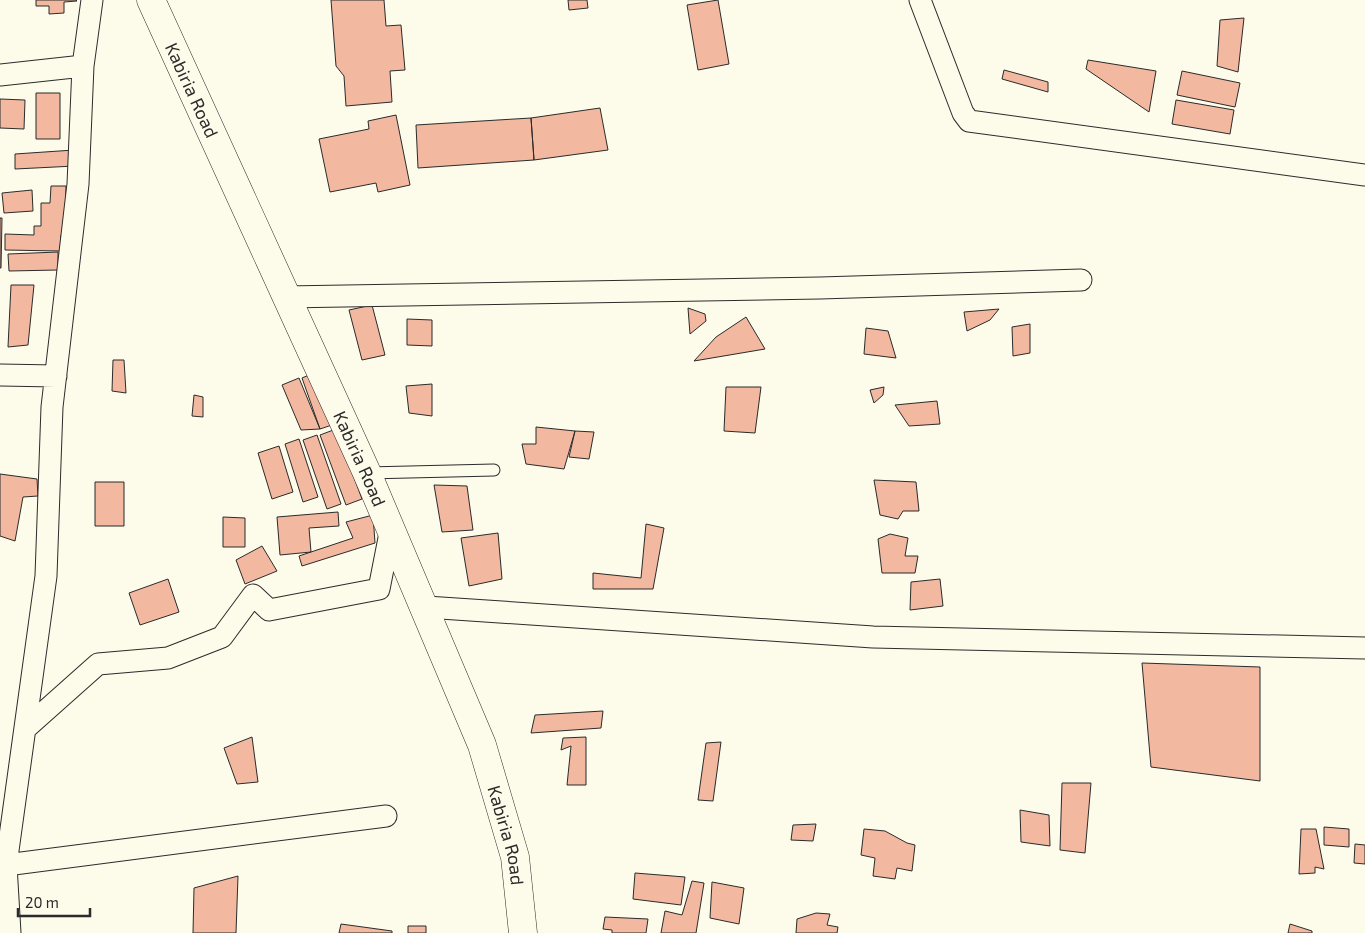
<svg xmlns="http://www.w3.org/2000/svg" width="1365" height="933" font-family="'Exo 2',sans-serif">
	<style>
		.building { fill: #f2b8a0; stroke: #2b2b2b }
		.lines { fill: none; stroke-linecap: round; stroke-linejoin: round }
		.lane-casing { stroke: #2b2b2b; stroke-width: 13 }
		.street-casing { stroke: #2b2b2b; stroke-width: 23 }
		.secondary-casing { stroke: #2b2b2b; stroke-width: 29 }
		.lane { stroke: #fdfbea; stroke-width: 11 }
		.street { stroke: #fdfbea; stroke-width: 21 }
		.secondary { stroke: #fdfbea; stroke-width: 28 }
		.labels { text-anchor: middle; dominant-baseline: central; stroke-width: 4; stroke-linejoin: round; paint-order: stroke }
		.street-label { font-size: 18px; fill: #2b2b2b; stroke: #fdfbea }
	</style>
	<rect width="100%" height="100%" fill="#fdfbea"/>
	<path class="building" d="M36,0H76L77,1L64,2V13L49,14V6H36Z
		M331,0H384L386,26L401,25L405,70L390,71L392,102L346,106L344,76L336,66Z
		M568,0H587L588,8L569,10Z
		M718,0L729,64L698,70L687,5Z
		M1244,18L1238,72L1217,66L1220,20Z
		M1088,60L1156,71L1149,112L1086,69Z
		M1004,70L1048,82V92L1002,79Z
		M1182,71L1240,83L1235,107L1177,95Z
		M36,93H60V139H36Z
		M0,99L25,100L24,129L0,128Z
		M1176,100L1234,110L1230,134L1172,124Z
		M600,108L608,150L534,160L531,118Z
		M396,115L410,185L378,192L376,183L330,192L319,139L369,129L368,121Z
		M531,118L534,160L418,168L416,125Z
		M74,150L75,166L15,169V154Z
		M51,186H66L65,235H61L60,251L5,250V234L34,235V226H41V203H50Z
		M32,190L33,211L4,213L2,193Z
		M0,218H2L1,268H0Z
		M58,252V270L9,271L8,254Z
		M11,285H34L28,345L8,347Z
		M372,305L385,355L362,360L349,310Z
		M688,308L705,314L706,321L690,334Z
		M999,309L990,320L967,331L964,312Z
		M746,317L765,349L694,361L716,337Z
		M407,319L432,320V346L407,345Z
		M1030,324V353L1013,356L1012,327Z
		M866,328L888,331L896,358L864,354Z
		M113,360H124L126,393L112,391Z
		M316,372L335,424L320,429L302,378Z
		M299,378L320,429L301,430L282,385Z
		M432,384V416L409,413L406,386Z
		M726,387H761L755,433L724,431Z
		M884,387L883,395L874,403L870,390Z
		M194,395L203,397V417L192,416Z
		M937,401L940,424L909,426L895,405Z
		M536,427L575,431L564,469L526,464L522,444H536Z
		M336,429L362,499L346,505L320,435Z
		M575,431L594,432L589,459L569,457Z
		M317,435L341,504L327,509L303,440Z
		M299,439L318,497L303,502L285,444Z
		M279,446L293,492L272,499L258,453Z
		M0,474L37,479L38,496L23,497L15,541L0,536Z
		M874,480L916,482L919,511H903L898,519L880,515Z
		M95,482H124V526H95Z
		M434,485L467,486L473,530L442,532Z
		M338,512L339,526L309,528L311,552L280,555L277,517Z
		M373,515L375,543L302,566L299,556L353,538L346,522Z
		M223,517L245,518V547H223Z
		M646,524L664,528L653,589H593V573L641,578Z
		M498,533L502,579L469,586L461,538Z
		M890,534L908,538L905,556H918L915,573H882L878,539Z
		M262,546L277,571L245,584L236,560Z
		M168,579L179,612L140,625L129,593Z
		M940,579L943,606L910,610L911,582Z
		M1142,663L1260,667V781L1151,767Z
		M603,711L601,728L531,733L535,715Z
		M252,737L258,782L237,784L224,748Z
		M586,737V785H567L571,746L561,750L563,738Z
		M721,742L713,801L698,800L706,743Z
		M1062,783H1091L1085,853L1060,850Z
		M1020,810L1049,815L1050,846L1021,842Z
		M816,824L813,841L791,840L793,825Z
		M1324,827L1349,829V847L1324,845Z
		M864,829L885,831L907,843L915,845L912,871L897,868L895,879L873,876L875,858L861,855Z
		M1301,829H1316L1324,869L1315,867V873L1299,874Z
		M1355,844L1365,845V864L1354,863Z
		M635,873L685,877L681,905L633,899Z
		M238,876L236,933H193L194,888Z
		M692,881L704,883L696,933H661L665,911L682,915Z
		M712,882L744,888L739,924L710,918Z
		M816,913L830,914L827,925L838,927L837,933H796L797,919Z
		M605,917L648,919L646,933H612V930L603,929Z
		M341,924L392,931V933H339Z
		M1290,924L1312,931V933H1288Z
		M408,926H426V933H408Z"/>
	<g class="lines">
		<g class="lane-casing">
			<path id="lane" d="M367,473L494,470"/>
		</g>
		<g class="street-casing">
			<path id="street" d="M920,0L963,113L969,121L1365,175
				M0,75L83,66L92,0
				M285,297L820,288L1081,280
				M0,375L56,376
				M426,607L873,637L1365,648
				M25,729L98,664L168,658L222,637L253,595L269,610L379,589L391,528
				M0,863L6,865L386,816
				M10,933L6,865L46,576L52,407L78,184L83,66"/>
		</g>
		<g class="secondary-casing">
			<g id="secondary">
				<path id="s1" d="M151,0L367,473L482,745L515,857L523,933"/>
			</g>
		</g>
		<use href="#lane" class="lane"/>
		<use href="#street" class="street"/>
		<use href="#secondary" class="secondary"/>
	</g>
	<g class="labels">
		<g class="street-label">
			<text stroke="none"><textPath href="#s1" startOffset="99">Kabiria Road</textPath></text>
			<text stroke="none"><textPath href="#s1" startOffset="504">Kabiria Road</textPath></text>
			<text stroke="none"><textPath href="#s1" startOffset="909">Kabiria Road</textPath></text>
		</g>
	</g>
	<path d="M18 908v8h72v-8" fill="none" stroke="#2b2b2b" stroke-width="2.5"/>
	<text x="25" y="908" font-size="15" fill="#2b2b2b" stroke="#fdfbea" stroke-width="4" paint-order="stroke">20 m</text>
</svg>
